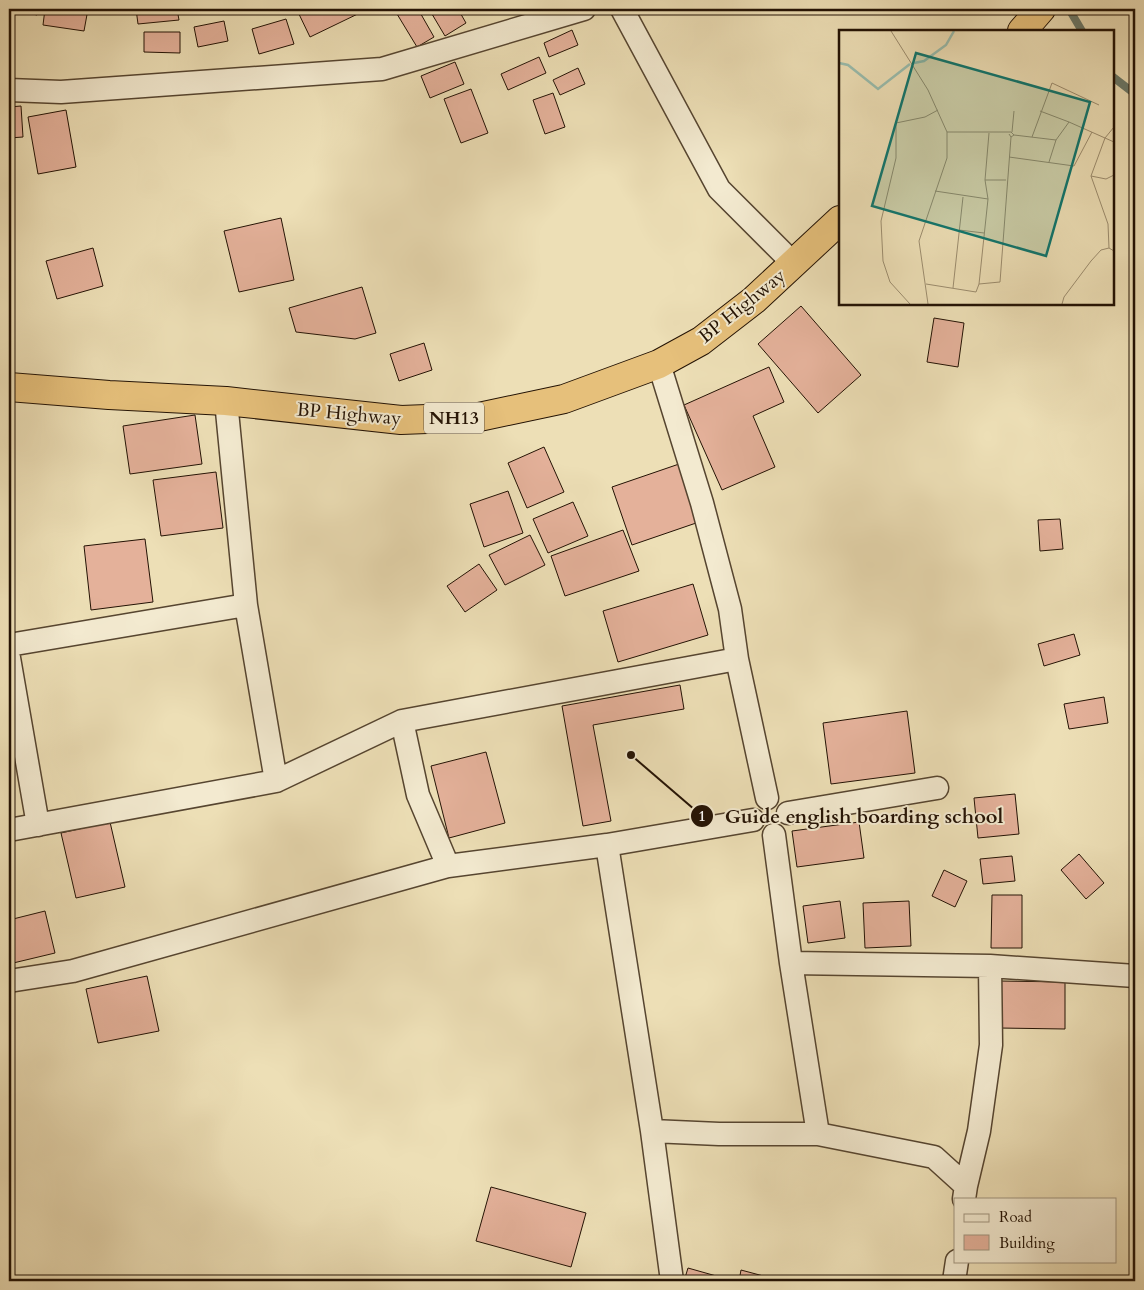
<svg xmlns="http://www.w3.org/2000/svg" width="1144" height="1290" font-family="Cardo,serif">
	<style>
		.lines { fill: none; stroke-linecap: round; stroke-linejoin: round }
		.stream { stroke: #6a796a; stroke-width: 8 }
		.building { fill: #e4b19a; stroke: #231204 }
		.street-casing { stroke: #564530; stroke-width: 25 }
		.highway-casing { stroke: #231204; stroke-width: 30 }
		.street { stroke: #f3ead0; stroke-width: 22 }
		.highway { stroke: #e6c07b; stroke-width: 28 }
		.labels { text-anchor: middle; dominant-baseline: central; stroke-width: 4; stroke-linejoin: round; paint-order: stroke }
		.shield { fill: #f3ead0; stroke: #615341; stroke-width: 1 }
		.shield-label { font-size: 18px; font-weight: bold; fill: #231204 }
		.street-label { font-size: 19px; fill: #231204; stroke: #f3ead0 }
		.inset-river { fill: none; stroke: #99bdae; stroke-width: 2.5 }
		.inset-road { fill: none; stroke: #9c8d6f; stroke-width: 1 }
		.view { fill: #0f766e; fill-opacity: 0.15; stroke: #0f766e; stroke-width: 2.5 }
		.inset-edge { fill: none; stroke: #231204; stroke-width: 2.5 }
		.leader { fill: none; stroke: #231204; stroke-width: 2 }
		.callout-dot { fill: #231204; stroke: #f3ead0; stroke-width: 2 }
		.mark-label { font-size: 15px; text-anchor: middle; font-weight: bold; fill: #fff }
		.callout-label { font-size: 20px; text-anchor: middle; font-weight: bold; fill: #231204; stroke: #f3ead0; stroke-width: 4; stroke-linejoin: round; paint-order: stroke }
	</style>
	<rect width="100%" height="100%" fill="#eddfb6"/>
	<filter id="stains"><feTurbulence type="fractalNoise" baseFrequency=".004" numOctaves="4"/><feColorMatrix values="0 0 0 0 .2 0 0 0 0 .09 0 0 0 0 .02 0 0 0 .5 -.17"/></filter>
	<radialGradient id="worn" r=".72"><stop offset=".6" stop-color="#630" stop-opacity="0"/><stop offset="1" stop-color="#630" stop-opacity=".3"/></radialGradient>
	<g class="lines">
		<path class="stream" d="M1069,9L1082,31
			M1113,77L1135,94"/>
	</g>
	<path class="building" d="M13,9H39L37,15Z
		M45,9H88L84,31L43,25Z
		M136,9H177L179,20L138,24Z
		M298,9H368L310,37L297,10Z
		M394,9H418L434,37L417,47Z
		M429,9H458L466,23L445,36Z
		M286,19L294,44L259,54L252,29Z
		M224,21L228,41L198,47L194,27Z
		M572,30L578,45L549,57L544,43Z
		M144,32H180V53L144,52Z
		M539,57L546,73L508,90L501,74Z
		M455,62L464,84L430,98L421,76Z
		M578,68L585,84L560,95L553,80Z
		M471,89L488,133L461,143L444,99Z
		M553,93L565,127L545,134L533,100Z
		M21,106L23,137L9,138V107Z
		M66,110L76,167L38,174L28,117Z
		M281,218L294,280L239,292L224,231Z
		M93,248L103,286L57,299L46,261Z
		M362,287L376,333L355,339L296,332L289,308Z
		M801,306L861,375L818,413L758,344Z
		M934,318L964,323L958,367L927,362Z
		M424,343L432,370L399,381L390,354Z
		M769,367L784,402L753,416L775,467L722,490L684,405Z
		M195,415L202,464L130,474L123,426Z
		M544,447L564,492L527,508L508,463Z
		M682,463L699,522L632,545L612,487Z
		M216,472L223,528L161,536L153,480Z
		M508,491L523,533L484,547L470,504Z
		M573,502L588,536L548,553L533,519Z
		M1060,519L1063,549L1040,551L1038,520Z
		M623,530L639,571L565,596L551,556Z
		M530,535L545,565L505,585L489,555Z
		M145,539L153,602L91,610L84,546Z
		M479,564L497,590L465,612L447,586Z
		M693,584L708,635L618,662L603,611Z
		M1074,634L1080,655L1044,666L1038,644Z
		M680,685L684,709L593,725L611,821L583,826L562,706Z
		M1104,697L1108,723L1069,729L1064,704Z
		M907,711L915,773L831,784L823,723Z
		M486,752L505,823L449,838L431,766Z
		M1015,794L1019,834L978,838L974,798Z
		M110,822L125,887L76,898L61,833Z
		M859,822L864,858L797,867L792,831Z
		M1079,854L1104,883L1086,899L1061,870Z
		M1012,856L1015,881L983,884L980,859Z
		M944,870L967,881L955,907L932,896Z
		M992,895H1022V948H991Z
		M840,901L845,938L808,943L803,906Z
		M909,901L911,946L865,948L863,903Z
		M45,911L55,953L9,964V920Z
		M147,976L159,1031L98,1043L86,989Z
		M999,981L1065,982V1029L999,1028Z
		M491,1187L586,1213L571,1267L476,1241Z
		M688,1268L734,1281H684Z
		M741,1270L782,1281H739Z"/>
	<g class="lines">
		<g class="street-casing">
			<path id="street" d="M622,9L719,189L793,263
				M9,90L61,92L382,69L584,9
				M659,364L702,503L730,609L737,659L767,798
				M226,401L246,605L276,781
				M9,645L246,605
				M9,658L38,825
				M402,721L418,795L448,866
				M788,813L937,788
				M9,830L276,781L402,721L737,659
				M774,835L791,963L818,1134L934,1157L966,1186L964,1199
				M607,845L652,1131L672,1281
				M791,963L990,966L1135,976
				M9,981L73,971L448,866L607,845L753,820
				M652,1131L719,1134H818
				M966,1186L979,1131L991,1045L990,966
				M954,1281L957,1261"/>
		</g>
		<g class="highway-casing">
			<path id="highway" d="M1022,31L1041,9
				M9,387L109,395L226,401L401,420L479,417L564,399L659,364L701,341L754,300L840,220"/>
		</g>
		<use href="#street" class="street"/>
		<use href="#highway" class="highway"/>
	</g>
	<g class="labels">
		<rect class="shield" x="424" y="402.5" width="60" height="31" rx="4"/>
		<g class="shield-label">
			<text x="454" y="418">NH13</text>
		</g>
		<g class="street-label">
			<text transform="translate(742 306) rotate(-39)">BP Highway</text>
			<text transform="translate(349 414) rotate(5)">BP Highway</text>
		</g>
	</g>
	<g transform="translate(839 30)">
		<rect width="275" height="275" fill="#eddfb6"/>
		<path class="inset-river" d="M0,33L9,35L39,59L71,34M75,33L85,31L107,15L115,1"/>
		<path class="inset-road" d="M52,1L89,60L108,102V128L80,211L89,274M201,81L230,92M275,97L266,108L252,146L269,194L270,218L275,221M108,102H172L175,105L172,107L170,104M173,102L175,81M175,105L217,110L230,92L275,112M193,107L213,53L260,75M170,127L235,136L253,102M210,132L217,110M252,146L267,149L275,145M146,150H167M96,161L149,169M120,200L145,203M87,254L137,262L140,254L161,252L172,107M140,254L149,169L146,150L150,103M114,258L124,167M71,274L51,252L44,231L42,191L57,128V93L86,87L99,80M223,274L225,267L252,231L262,220L270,218"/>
		<path class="view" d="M77,23L251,72L207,226L33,176Z"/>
		<rect width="275" height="275" class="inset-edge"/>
	</g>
	<path class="leader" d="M631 755L702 816"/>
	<g class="callout-dot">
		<circle cx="631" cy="755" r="5"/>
		<circle cx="702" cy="816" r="12"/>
	</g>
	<g class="mark-label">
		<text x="702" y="821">1</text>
	</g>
	<g class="callout-label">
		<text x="864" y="823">Guide english boarding school</text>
	</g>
	<rect width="1144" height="1290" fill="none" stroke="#eddfb6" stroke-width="30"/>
	<rect x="10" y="10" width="1124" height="1270" fill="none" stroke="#231204" stroke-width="2.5"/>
	<rect x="15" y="15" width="1114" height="1260" fill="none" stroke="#231204"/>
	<rect x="954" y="1198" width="162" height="65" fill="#f3ead0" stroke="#a0947e"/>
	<rect x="964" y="1214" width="25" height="8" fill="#f3ead0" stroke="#a0947e"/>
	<text x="999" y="1222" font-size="15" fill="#231204">Road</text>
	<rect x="964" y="1235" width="25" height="15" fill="#e4b19a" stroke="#a0947e"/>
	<text x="999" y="1248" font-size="15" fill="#231204">Building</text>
	<rect width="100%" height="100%" filter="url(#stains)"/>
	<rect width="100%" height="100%" fill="url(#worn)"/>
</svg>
